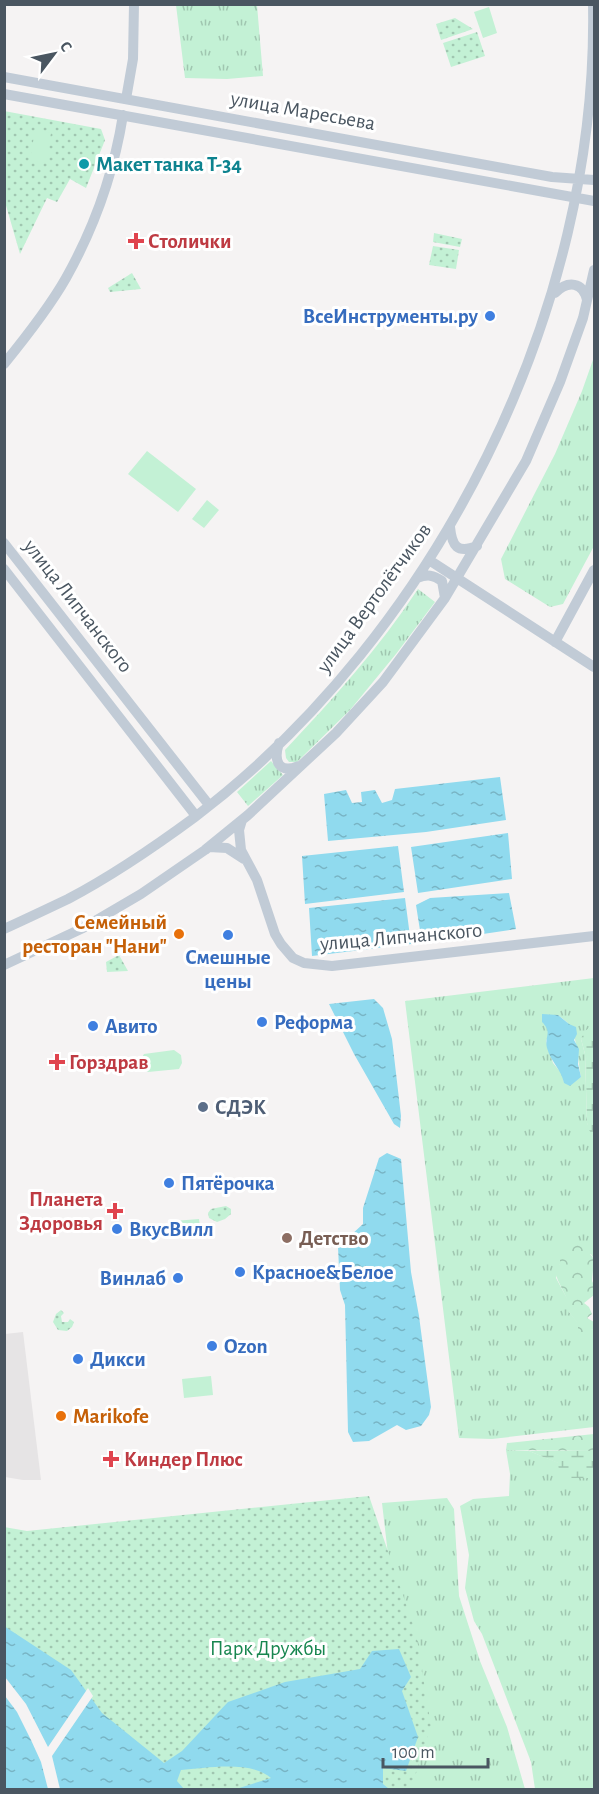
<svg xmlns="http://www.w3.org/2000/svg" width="599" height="1794" font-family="'Alegreya Sans',sans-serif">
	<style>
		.education { fill: #e6e4e5 }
		.grass { fill: url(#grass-tufts); fill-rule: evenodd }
		.forest { fill: url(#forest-crowns) }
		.wetland { fill: url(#wetland-marsh) }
		.park { fill: url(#park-dots) }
		.pitch { fill: #c3f1d5 }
		.water { fill: url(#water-ripples) }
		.pier { fill: #f5f3f3 }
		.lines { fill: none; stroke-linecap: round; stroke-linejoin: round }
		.secondary { stroke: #c1cbd6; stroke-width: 10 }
		.culture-dot { fill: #0f9aa8; stroke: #fff; stroke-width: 2 }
		.health-dot { fill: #e0444e; stroke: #fff; stroke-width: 2 }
		.shop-dot { fill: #3f7fe0; stroke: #fff; stroke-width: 2 }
		.food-dot { fill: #e8710a; stroke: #fff; stroke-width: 2 }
		.service-dot { fill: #5c6f8a; stroke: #fff; stroke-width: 2 }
		.education-dot { fill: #8d6e63; stroke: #fff; stroke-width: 2 }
		.labels { text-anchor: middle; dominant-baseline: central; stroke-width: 6; stroke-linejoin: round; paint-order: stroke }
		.street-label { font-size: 21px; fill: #4a5661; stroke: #fff }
		.culture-label { font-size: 21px; font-weight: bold; fill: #0d838f; stroke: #fff; text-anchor: start }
		.health-label { font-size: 21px; font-weight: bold; fill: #be3a42; stroke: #fff; text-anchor: start }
		.shop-label { font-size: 21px; font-weight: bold; fill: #366cbe; stroke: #fff; text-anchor: start }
		.food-label { font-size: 21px; font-weight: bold; fill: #c56008; stroke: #fff; text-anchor: end }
		.service-label { font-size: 21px; font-weight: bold; fill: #4e5e75; stroke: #fff; text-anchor: start }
		.education-label { font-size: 21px; font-weight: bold; fill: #785e54; stroke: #fff; text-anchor: start }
		.park-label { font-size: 21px; fill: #17864f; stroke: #fff }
	</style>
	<defs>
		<pattern id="grass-tufts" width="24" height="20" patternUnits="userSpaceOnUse" patternTransform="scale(1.5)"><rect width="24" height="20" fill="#c3f1d5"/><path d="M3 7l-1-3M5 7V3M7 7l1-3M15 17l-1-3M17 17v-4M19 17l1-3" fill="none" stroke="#a0c6b0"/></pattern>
		<pattern id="forest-crowns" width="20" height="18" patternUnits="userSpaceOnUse" patternTransform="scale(1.5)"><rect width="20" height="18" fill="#c3f1d5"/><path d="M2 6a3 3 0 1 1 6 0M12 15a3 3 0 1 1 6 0" fill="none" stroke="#a0c6b0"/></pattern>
		<pattern id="wetland-marsh" width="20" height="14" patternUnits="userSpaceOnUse" patternTransform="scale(1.5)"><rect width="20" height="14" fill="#c3f1d5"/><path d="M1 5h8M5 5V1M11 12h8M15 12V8" fill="none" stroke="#a0c6b0"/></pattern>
		<pattern id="park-dots" width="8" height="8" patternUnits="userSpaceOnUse" patternTransform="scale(1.5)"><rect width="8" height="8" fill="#c3f1d5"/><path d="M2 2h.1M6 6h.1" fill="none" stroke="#a0c6b0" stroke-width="1.8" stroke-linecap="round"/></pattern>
		<pattern id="water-ripples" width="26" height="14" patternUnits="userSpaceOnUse" patternTransform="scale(1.5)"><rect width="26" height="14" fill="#90daee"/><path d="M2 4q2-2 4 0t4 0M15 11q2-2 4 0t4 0" fill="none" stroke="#78b4c4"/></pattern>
	</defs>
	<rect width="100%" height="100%" fill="#f5f3f3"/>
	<path class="education" d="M23,1332L41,1480H23L5,1477V1334Z"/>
	<path class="grass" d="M176,5H257L263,76L227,79L185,78Z
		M594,357V546L563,604L550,607L505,579L501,559L555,454L582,391Z
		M418,589L435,602L396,654L350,710L297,762H289L286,758L285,750C333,699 379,648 418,589Z
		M271,761L283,775L248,806L237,792Z
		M594,978V1027H590L581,1039L585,1054L587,1123L594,1137V1259L591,1254L560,1264L556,1278L570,1304L569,1312C576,1320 582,1331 594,1329V1427L492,1439L459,1438L405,1001ZM558,1015C561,1018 567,1021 569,1025C578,1038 578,1063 581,1077L564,1083L563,1075L553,1063L546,1041L549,1034L547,1027Z
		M506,1450L529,1451L594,1477V1789H535L531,1762L482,1634L474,1621L465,1588L469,1555L460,1506L473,1499L509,1496L510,1474Z
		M447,1498L454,1509L459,1596L480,1661L507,1727L525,1789L389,1790L399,1649L382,1503Z"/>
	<path class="forest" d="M573,1242L586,1249L594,1259L592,1281L594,1285V1295L584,1303L589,1307L592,1314L587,1318L594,1322V1329L589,1330L584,1336L578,1332V1324L569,1312C570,1297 557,1285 555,1270L560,1264V1249Z
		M594,1434V1451L506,1450L507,1443Z"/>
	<path class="wetland" d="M590,1027H594V1137L589,1130L587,1123L585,1054L581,1039L584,1032Z
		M529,1451H594V1478H560L558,1463Z"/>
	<path class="park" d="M455,18L473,29L441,40L436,24Z
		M477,32L485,56L451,67L443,43Z
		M4,111L101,129L105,140L86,188L70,179L57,202L47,198L20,254L5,202Z
		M434,233L462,239L460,247L433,242Z
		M433,246L459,250L456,269L429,265Z
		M132,273L141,289L110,292L108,288Z
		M119,955L128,971L107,972L106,962Z
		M226,1206L231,1209V1214L225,1219L217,1222L209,1218L208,1213L211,1209Z
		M61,1310L64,1313L61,1316L62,1322H68L70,1319L74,1322L72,1327L67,1331L58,1330L53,1322L56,1314Z
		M369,1496L416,1633L431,1726L411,1789H5L4,1527L27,1531Z"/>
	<path class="pitch" d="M489,7L497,33L483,38L474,12Z
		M35,130L51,133L46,163L30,160Z
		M147,451L196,489L178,512L128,474Z
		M207,500L219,510L204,528L192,519Z
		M174,1050L181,1055L182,1063L179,1069L148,1072L142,1068L141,1059L144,1054Z
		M199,1219L201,1235L176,1238L174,1221Z
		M211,1376L213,1395L184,1398L182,1379Z"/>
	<path class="water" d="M500,777L506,820L426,832L328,841L324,794L346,790L352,803L362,802L361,792L375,790L382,803L392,800L395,789Z
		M508,833L512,879L418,893L411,847Z
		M398,846L404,892L305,904L302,856Z
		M509,893L516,929L422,943L416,905L430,898Z
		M405,898L411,944L312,956L309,908Z
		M374,999L383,1008L392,1039L401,1116L400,1128L394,1124L354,1054L329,1004Z
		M542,1014L558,1015L569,1024L576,1027L577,1034L574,1040L579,1049L578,1064L581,1077L570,1086L564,1083C561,1069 551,1062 547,1048C544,1036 553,1033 542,1022Z
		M387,1153L401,1159L411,1272L419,1316L431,1407L429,1415L421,1426L406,1430L397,1425L369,1441L353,1442L348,1432L345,1305L340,1290L338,1247L363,1224V1208L379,1158Z
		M4,1626L71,1670L102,1713L164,1763L182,1751L228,1702L285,1682L360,1669L372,1651L399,1649L411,1677L402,1691L418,1737L406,1771L383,1768V1784L389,1789H236L271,1778C251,1760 206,1768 181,1770L177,1781L184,1789H5Z"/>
	<path class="pier" d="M5,1677L26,1704L48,1747L88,1688L93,1696L52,1756L60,1789H48L41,1762L31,1740L17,1712L5,1696Z"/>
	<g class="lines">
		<path class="secondary" d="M4,77L552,177L594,180
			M4,94L594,201
			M126,99L133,59L134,4
			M555,293C568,280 583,282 587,300
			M4,364C26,337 49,308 66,278C94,228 114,172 123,115
			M450,527C452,546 457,554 477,546
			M4,543L209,805
			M429,560L594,667
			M4,569L196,816
			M417,578C428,574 433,575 442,581L445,598
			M555,642L594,570
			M279,743C273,762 279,774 299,766
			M242,820L239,830L241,850L257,880L275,934L281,944L293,958L304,963L332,966L594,936
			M209,847L227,848L244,859
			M4,929C26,919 47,909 68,899C110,877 157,845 195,817C437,633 599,310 593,4
			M4,965L83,928L141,894L205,850L248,815L336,733L383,682L445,598L526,461L560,382L583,318L594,270"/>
	</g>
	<circle class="culture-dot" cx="84" cy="164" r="6"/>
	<g class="health-dot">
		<path d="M133 232h6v6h6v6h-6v6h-6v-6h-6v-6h6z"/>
		<path d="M54 1053h6v6h6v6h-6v6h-6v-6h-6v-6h6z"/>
		<path d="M112 1202h6v6h6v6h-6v6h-6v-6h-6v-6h6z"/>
		<path d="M108 1450h6v6h6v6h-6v6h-6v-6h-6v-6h6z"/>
	</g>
	<g class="shop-dot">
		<circle cx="490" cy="316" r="6"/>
		<circle cx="228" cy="935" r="6"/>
		<circle cx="262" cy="1022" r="6"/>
		<circle cx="93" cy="1026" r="6"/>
		<circle cx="169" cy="1183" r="6"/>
		<circle cx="117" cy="1229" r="6"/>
		<circle cx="240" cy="1272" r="6"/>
		<circle cx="178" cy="1278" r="6"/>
		<circle cx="212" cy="1346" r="6"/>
		<circle cx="78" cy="1359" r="6"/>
	</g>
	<g class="food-dot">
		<circle cx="179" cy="934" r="6"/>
		<circle cx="61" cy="1416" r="6"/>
	</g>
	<circle class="service-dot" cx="203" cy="1107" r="6"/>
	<circle class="education-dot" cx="287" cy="1238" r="6"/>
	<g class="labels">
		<g class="street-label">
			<text transform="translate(303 111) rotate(10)">улица Маресьева</text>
			<text transform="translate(374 598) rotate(-54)">улица Вертолётчиков</text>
			<text transform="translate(78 606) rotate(52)">улица Липчанского</text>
			<text transform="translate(401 937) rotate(-5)">улица Липчанского</text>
		</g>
		<g class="culture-label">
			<text x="96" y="164">Макет танка Т-34</text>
		</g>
		<g class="health-label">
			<text x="148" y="241">Столички</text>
			<text x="69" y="1062">Горздрав</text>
			<text x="103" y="1199" text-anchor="end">Планета<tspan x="103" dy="24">Здоровья</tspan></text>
			<text x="124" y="1459">Киндер Плюс</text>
		</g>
		<g class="shop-label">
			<text x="478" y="316" text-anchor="end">ВсеИнструменты.ру</text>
			<text x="228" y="957" text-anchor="middle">Смешные<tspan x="228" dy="24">цены</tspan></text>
			<text x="274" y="1022">Реформа</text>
			<text x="105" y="1026">Авито</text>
			<text x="181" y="1183">Пятёрочка</text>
			<text x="129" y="1229">ВкусВилл</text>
			<text x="252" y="1272">Красное&amp;Белое</text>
			<text x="166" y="1278" text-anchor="end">Винлаб</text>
			<text x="224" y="1346">Ozon</text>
			<text x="90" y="1359">Дикси</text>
		</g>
		<g class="food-label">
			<text x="167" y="922">Семейный<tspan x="167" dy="24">ресторан "Нани"</tspan></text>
			<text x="73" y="1416" text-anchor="start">Marikofe</text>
		</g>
		<g class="service-label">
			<text x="215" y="1107">СДЭК</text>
		</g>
		<g class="education-label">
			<text x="299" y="1238">Детство</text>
		</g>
		<g class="park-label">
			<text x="268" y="1648">Парк Дружбы</text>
		</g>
	</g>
	<rect width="599" height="1794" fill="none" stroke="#4a5661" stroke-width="12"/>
	<g transform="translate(54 54) rotate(58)" stroke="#ffffff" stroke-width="4.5" paint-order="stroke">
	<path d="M0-4.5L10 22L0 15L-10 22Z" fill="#4a5661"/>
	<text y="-9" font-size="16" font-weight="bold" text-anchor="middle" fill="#4a5661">С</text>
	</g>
	<path d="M383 1758v9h105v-9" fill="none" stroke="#4a5661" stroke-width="3"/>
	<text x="392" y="1758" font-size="18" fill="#4a5661" stroke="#ffffff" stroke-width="4.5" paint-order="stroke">100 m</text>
</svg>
